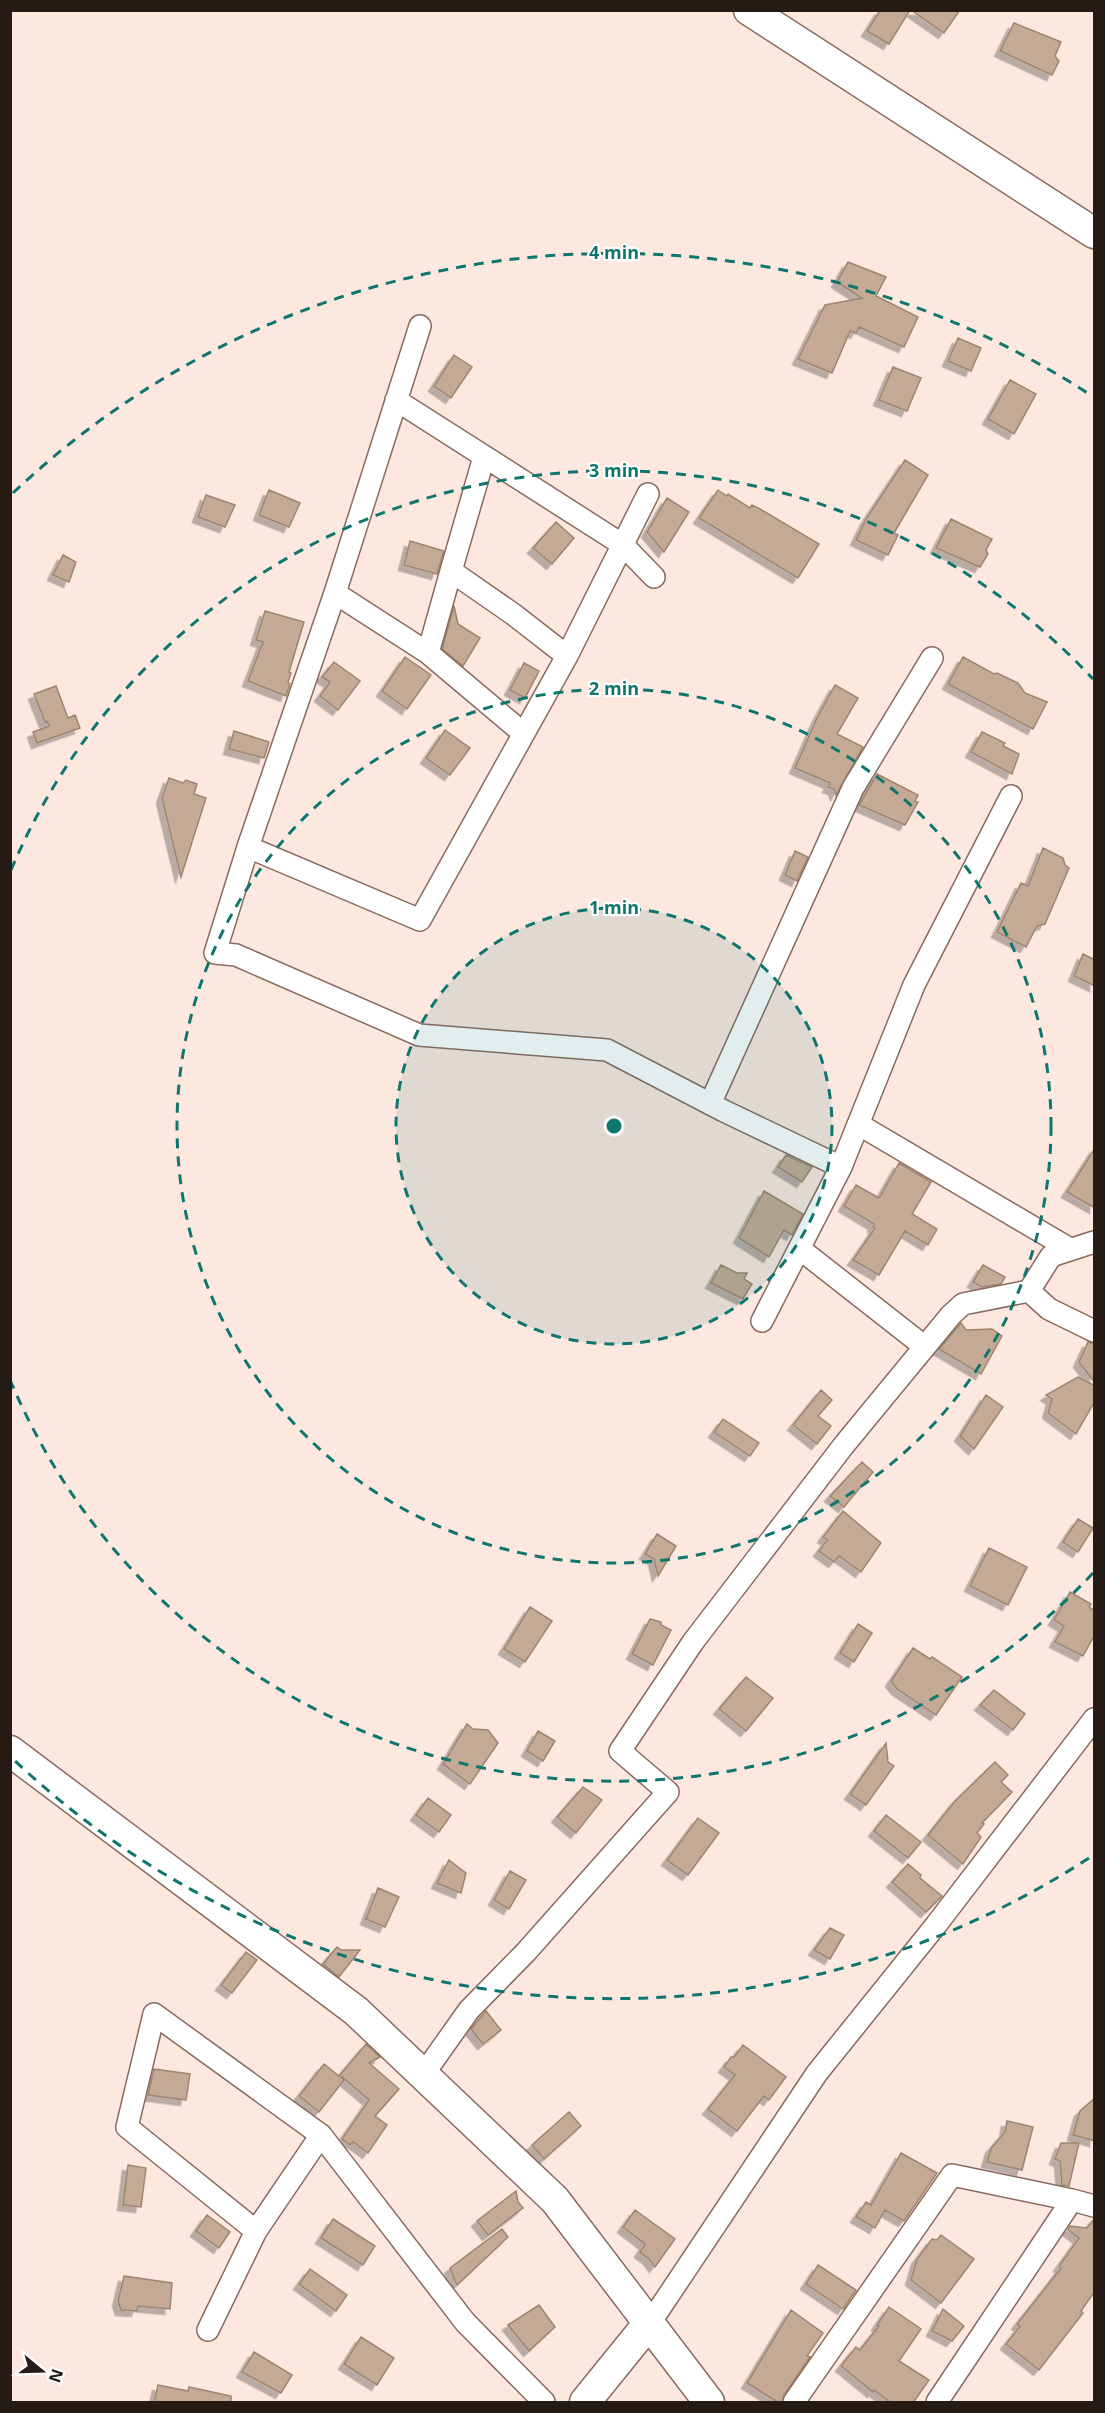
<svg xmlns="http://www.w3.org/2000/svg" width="1105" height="2413" font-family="'Open Sans',sans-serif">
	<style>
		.building { fill: #c4aa94; stroke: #9e8570; stroke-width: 1.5; filter: url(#shadow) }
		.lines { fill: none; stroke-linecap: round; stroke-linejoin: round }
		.street-casing { stroke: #896b5e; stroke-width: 24 }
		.secondary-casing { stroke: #896b5e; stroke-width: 33 }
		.street { stroke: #fff; stroke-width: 21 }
		.secondary { stroke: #fff; stroke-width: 30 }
		.ring { fill: none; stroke: #0f766e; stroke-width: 3; stroke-dasharray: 10 8 }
		.centre { fill: #0f766e; stroke: #fff; stroke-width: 3 }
		.ring-label { font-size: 18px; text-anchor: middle; font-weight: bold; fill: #0f766e; stroke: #fff; stroke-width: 4.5; stroke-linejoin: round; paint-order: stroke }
	</style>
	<defs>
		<filter id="shadow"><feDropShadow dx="-5.5" dy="5.5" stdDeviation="0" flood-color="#0004"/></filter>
	</defs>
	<rect width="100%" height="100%" fill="#fde8e0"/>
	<path class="building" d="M880,10H910L889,44L867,31Z
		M911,10H960L944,33Z
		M1014,23L1061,42L1055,56L1059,61L1052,75L1000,51Z
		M848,262L886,277L876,296L918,317L904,347L859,327L856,333L850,331L832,373L798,359L825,305L862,298L837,282Z
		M958,338L981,348L971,371L948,361Z
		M454,355L472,367L451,398L434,386Z
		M893,367L921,378L907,411L879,400Z
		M1010,380L1036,394L1014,434L988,419Z
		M905,460L928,475L894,533L898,535L888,555L856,540L866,519Z
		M269,490L300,503L289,527L259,515Z
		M718,490L727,496L728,494L750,508L752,505L760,509L819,544L798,578L699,518Z
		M206,495L235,505L225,527L198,517Z
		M667,498L689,512L664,552L647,532Z
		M951,519L992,539L986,550L988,554L980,567L936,548Z
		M556,522L574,538L552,564L533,548Z
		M410,541L444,551L437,574L404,565Z
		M63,555L76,562L69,582L53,575Z
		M454,606L458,624L480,638L463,666L442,649Z
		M265,611L304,622L289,672L291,673L288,682L290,684L286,696L248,681L263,642L256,640Z
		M405,657L431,675L407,709L382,691Z
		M963,657L994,674L997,673L1018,683L1025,693L1047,702L1033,729L948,684Z
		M334,662L360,681L338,710L320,696L330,682L322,677Z
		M524,663L539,671L525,698L510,690Z
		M835,685L858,698L837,734L863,747L836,795L834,789L828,787L830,783L795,768L817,718Z
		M56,686L68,718L75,715L80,728L37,743L33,732L49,726L47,721L45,722L34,694Z
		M445,730L470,748L450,775L426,758Z
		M234,731L269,742L264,758L229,749Z
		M982,732L1005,743L1003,746L1019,754L1012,774L971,752Z
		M877,774L918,795L915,801L918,802L905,825L859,805Z
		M169,778L183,783L186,780L197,784L194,794L206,798L181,877L162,798Z
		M1043,848L1063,858L1065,865L1069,868L1045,924L1037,926L1026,947L997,932L1021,883L1028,886Z
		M795,851L808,857L797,881L785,875Z
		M1083,954L1095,960V986L1074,976Z
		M1095,1148V1208L1067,1192Z
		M786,1155L812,1167L802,1182L778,1167Z
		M899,1163L931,1182L912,1214L937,1229L928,1245L905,1231L879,1275L853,1260L875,1228L873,1227L874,1224L844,1206L856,1185L879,1198Z
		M764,1191L803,1214L792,1235L784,1230L769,1257L739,1238Z
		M721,1265L737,1273H747L744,1279L752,1284L743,1299L711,1283Z
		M983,1265L1005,1277L1001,1284L982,1287L973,1282Z
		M961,1323L966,1330L992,1329L1002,1336L981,1374L939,1349Z
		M1088,1342L1095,1344V1383L1079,1362Z
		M1078,1377L1095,1386V1401L1076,1434L1048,1413L1052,1399L1046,1395Z
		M821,1390L832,1400L818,1416L831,1426L817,1444L793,1425Z
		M986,1395L1003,1407L974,1449L960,1436Z
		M723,1419L759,1443L750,1456L714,1432Z
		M862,1462L873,1472L844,1507L830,1496Z
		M843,1511L881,1543L861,1572L839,1556L834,1562L819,1551L827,1540L823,1537Z
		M1078,1519L1093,1528L1078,1552L1063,1542Z
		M657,1534L676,1546L658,1576L654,1559L645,1554Z
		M989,1548L1027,1567L1008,1605L970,1586Z
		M1070,1592L1091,1604L1089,1607L1095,1611V1634L1083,1656L1055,1642L1064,1626L1054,1620Z
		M530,1607L552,1621L525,1662L504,1649Z
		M650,1619L661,1622V1625L671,1630L653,1665L632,1654Z
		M858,1624L872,1633L854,1662L840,1653Z
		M913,1648L930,1659L932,1657L962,1677L936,1715L897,1689L891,1681Z
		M746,1677L773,1698L746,1731L719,1709Z
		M994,1690L1025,1714L1013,1730L980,1705Z
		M467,1724L473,1729L488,1730L498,1743L470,1784L443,1764Z
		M538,1731L555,1741L543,1761L527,1751Z
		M886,1743L888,1762L894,1766L866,1805L850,1794Z
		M995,1762L1008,1775L1001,1782L1012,1792L982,1823L984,1824L977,1833L981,1837L963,1864L928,1835L955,1801Z
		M583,1787L602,1800L576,1833L557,1817Z
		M428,1798L451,1815L439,1832L416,1815Z
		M886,1815L921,1842L908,1858L874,1831Z
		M698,1818L719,1833L688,1875L667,1860Z
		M449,1860L466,1873L461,1893L437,1883Z
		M908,1864L921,1875L920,1878L942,1896L926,1912L892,1882Z
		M510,1871L526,1880L509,1909L494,1900Z
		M378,1888L399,1897L385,1927L366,1919Z
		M830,1928L844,1935L830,1959L814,1950Z
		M337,1947L341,1950H360L339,1977L323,1964Z
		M246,1952L257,1960L232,1993L221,1985Z
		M486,2011L501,2030L483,2044L471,2029Z
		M366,2044L380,2057L369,2063L399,2089L375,2116L387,2125L368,2153L353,2142L350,2145L342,2139L369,2100L342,2077H341L344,2080L319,2112L299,2096L324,2064L339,2076Z
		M743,2045L786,2077L769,2100L764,2096L737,2131L708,2109L735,2075L724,2067L731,2057H734Z
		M154,2069L190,2074L186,2100L148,2095Z
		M1095,2098V2141L1073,2135L1080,2111Z
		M569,2112L581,2126L544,2159L532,2145Z
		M1007,2121L1033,2127L1022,2170L987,2162L991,2148L1005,2132Z
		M1061,2143H1079L1069,2186L1062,2185L1060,2161L1055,2159Z
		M901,2153L937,2173L904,2221L885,2210L875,2228L856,2217L866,2202L871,2205Z
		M128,2165L146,2168L141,2207L123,2205Z
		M516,2191L518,2202L523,2208L488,2235L477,2221Z
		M635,2210L675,2239L655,2267L649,2259L640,2252L645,2244L623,2227Z
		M207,2215L230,2232L219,2248L196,2231Z
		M1095,2218V2291L1081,2311L1083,2313L1039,2370L1006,2344L1020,2326L1017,2324L1061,2268L1059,2266L1079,2238L1068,2230L1070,2226L1087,2228Z
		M333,2219L375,2246L363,2265L321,2238Z
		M502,2229L508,2237L457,2285L450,2268Z
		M941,2235L974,2259L941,2303L911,2280L917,2259L932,2239L937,2240Z
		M818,2265L856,2290L843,2309L806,2284Z
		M310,2269L347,2295L336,2311L299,2284Z
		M124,2276L172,2283L170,2309L138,2306L137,2311L121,2310L118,2301Z
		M539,2305L555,2327L529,2351L508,2325Z
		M889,2307L921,2329L899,2361L929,2380L913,2403H891L874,2390L873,2392L841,2366L856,2347L860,2350L879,2326L877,2325Z
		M943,2309L964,2326L952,2341L932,2331Z
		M791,2310L823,2333L807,2356L810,2357L784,2395L782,2403H779L747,2383Z
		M361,2337L394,2358L377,2385L344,2364Z
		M254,2352L292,2375L281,2393L242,2372Z
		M158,2385L188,2391L189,2387L231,2396V2403H154Z"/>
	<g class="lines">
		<g class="street-casing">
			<path id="street" d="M420,326L335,593L248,847L215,953L236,955L419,1035L607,1050L724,1111L841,1167
				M396,400L623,545L654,577
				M484,457L451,571L513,614L567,656
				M451,571L428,653L523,733
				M335,593L428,653
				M248,847L420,920L567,656L648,494
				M710,1104L853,788L932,658
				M858,1124L1070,1249
				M800,1249L925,1347
				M1029,1291L1049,1309L1094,1331
				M762,1321L841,1167L914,985L1011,796
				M423,2075L469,2010L526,1952L668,1792L620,1751L693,1642L844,1445L951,1315L963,1304L1029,1291L1051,1256L1094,1242
				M256,2231L127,2127L154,2014L321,2135L465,2322L544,2402
				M654,2317L817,2073L936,1925L1094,1719
				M208,2330L256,2231L321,2135
				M794,2402L952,2175L1072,2200
				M937,2402L1072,2200L1094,2206"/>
		</g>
		<g class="secondary-casing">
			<path id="secondary" d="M749,10L1094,233
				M10,1751L356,2011L555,2200L709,2402
				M585,2402L649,2323"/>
		</g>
		<use href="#street" class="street"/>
		<use href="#secondary" class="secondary"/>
	</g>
	<circle cx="614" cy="1126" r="218" fill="#0f766e" fill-opacity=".12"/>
	<g class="ring">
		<circle cx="614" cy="1126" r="218"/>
		<circle cx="614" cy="1126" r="437"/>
		<path d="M1093 1573A655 655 0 0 1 11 1382M11 870A655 655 0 0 1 1093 679"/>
		<path d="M1089 1858A873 873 0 0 1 13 1759M13 493A873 873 0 0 1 1089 394"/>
	</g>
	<circle cx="614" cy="1126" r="9" class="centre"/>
	<g class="ring-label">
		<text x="614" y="259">4 min</text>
		<text x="614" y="477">3 min</text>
		<text x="614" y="695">2 min</text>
		<text x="614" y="914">1 min</text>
	</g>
	<rect width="1105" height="2413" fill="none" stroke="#261a15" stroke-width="24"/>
	<g transform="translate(42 2371) rotate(109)" stroke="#ffffff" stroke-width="4.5" paint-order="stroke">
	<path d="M0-4.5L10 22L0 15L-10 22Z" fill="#261a15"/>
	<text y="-9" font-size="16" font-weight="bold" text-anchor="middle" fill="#261a15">N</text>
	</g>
</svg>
